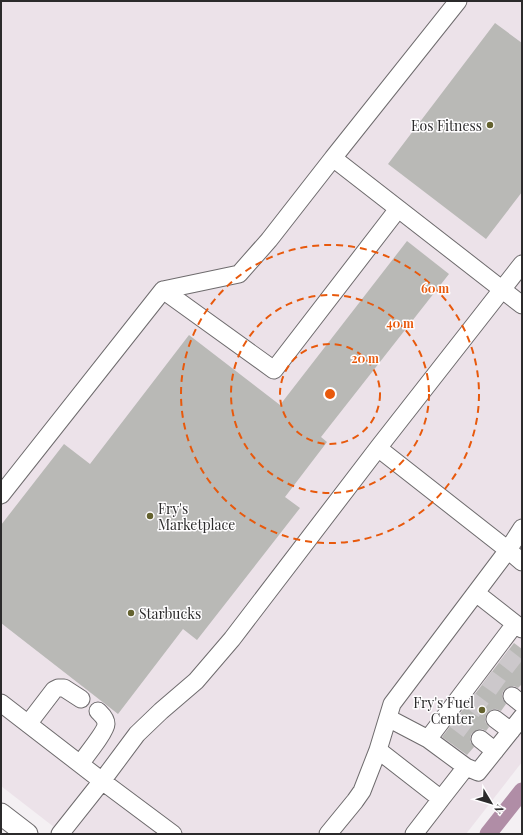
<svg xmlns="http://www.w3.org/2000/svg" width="523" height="835" font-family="'Playfair Display',serif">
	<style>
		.built { fill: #ece2e9 }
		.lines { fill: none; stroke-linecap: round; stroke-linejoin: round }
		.canal { stroke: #b08da6; stroke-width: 17 }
		.building { fill: #b9b9b6 }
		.minor-tunnel { stroke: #ccc8cb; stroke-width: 17; stroke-dasharray: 17 8; stroke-linecap: butt }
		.minor-casing { stroke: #6e6b6d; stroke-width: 19 }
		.major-casing { stroke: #6e6b6d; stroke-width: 23 }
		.minor { stroke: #fff; stroke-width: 17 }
		.major { stroke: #fff; stroke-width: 21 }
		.ring { fill: none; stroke: #e8590c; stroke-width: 2; stroke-dasharray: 7 5 }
		.poi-dot { fill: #64622f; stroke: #fffeff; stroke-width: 1.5 }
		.labels { text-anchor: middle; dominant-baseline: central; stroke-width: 3; stroke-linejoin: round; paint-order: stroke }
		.poi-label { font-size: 14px; fill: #2b2a2b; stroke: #fffeff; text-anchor: end }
		.centre { fill: #e8590c; stroke: #fffeff; stroke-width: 2 }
		.ring-label { font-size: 12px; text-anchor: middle; font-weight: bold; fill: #e8590c; stroke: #fffeff; stroke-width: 3; stroke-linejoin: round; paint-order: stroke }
	</style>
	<rect width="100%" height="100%" fill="#f4f0f3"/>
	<path class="built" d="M1,1H522V762L466,834H63L1,786Z"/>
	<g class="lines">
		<path class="canal" d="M488,834L522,791"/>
	</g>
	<path class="building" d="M495,23L522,43V192L486,239L388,164Z
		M407,241L449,274L321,437L327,442L285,497L300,508L197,640L183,629L118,714L1,623V525L64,444L90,464L189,335L280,405Z
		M514,643L522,649V684L518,688L514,686L509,687L504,690L502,694L503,699L506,704L501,711L496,709L491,710L487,713L485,718L486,723L489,727L486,731L482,729L477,730L472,733L470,737L471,742L474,747L467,755L442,737Z"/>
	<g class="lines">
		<path class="minor-tunnel" d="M504,656L522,670
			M487,678L512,696
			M470,700L495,719
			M455,720L480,739"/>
		<g class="minor-casing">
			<path id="minor" d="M333,158L458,1
				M163,290L274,370L398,209
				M378,448L508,550L522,528
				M1,495L163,290L239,274L269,240L333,158L522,305
				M476,593L522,629
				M515,624L428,739L466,767L478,772L522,717
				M512,696L522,704
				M1,703L102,781L60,834
				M388,718L428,739
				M495,719L511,731
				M28,724L54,690L58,688H64L81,699
				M480,739L495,751
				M80,764C85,757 106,731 106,724C106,718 101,714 98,711
				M441,799L466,767
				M173,834L102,781L137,734L161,711L196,681L232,639L378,448L522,264
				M328,834L355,801L362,791L378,750
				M414,834L441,799L378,750L392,704L508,550L522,562"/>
		</g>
		<g class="major-casing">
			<path id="major" d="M1,814L27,834"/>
		</g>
		<use href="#minor" class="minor"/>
		<use href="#major" class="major"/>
	</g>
	<g class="ring">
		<circle cx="330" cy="394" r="50"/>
		<circle cx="330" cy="394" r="99"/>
		<circle cx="330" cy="394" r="149"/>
	</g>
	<g class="poi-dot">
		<circle cx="490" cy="125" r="4"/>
		<circle cx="150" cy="516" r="4"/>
		<circle cx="131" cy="613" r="4"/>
		<circle cx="482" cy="710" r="4"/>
	</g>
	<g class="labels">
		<g class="poi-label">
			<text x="482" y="125">Eos Fitness</text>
			<text x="158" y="508" text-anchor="start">Fry's<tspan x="158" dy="16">Marketplace</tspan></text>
			<text x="139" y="613" text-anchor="start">Starbucks</text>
			<text x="474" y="702">Fry's Fuel<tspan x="474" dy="16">Center</tspan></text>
		</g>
	</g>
	<circle cx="330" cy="394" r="6" class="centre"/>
	<g class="ring-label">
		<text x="435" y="293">60 m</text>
		<text x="400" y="328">40 m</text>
		<text x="365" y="363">20 m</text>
	</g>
	<rect width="523" height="835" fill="none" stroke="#2b2a2b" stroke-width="4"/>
	<g transform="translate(491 803) rotate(128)" stroke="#fffeff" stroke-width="3" paint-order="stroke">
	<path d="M0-3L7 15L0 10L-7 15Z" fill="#2b2a2b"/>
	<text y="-6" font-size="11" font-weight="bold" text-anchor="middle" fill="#2b2a2b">N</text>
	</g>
</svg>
